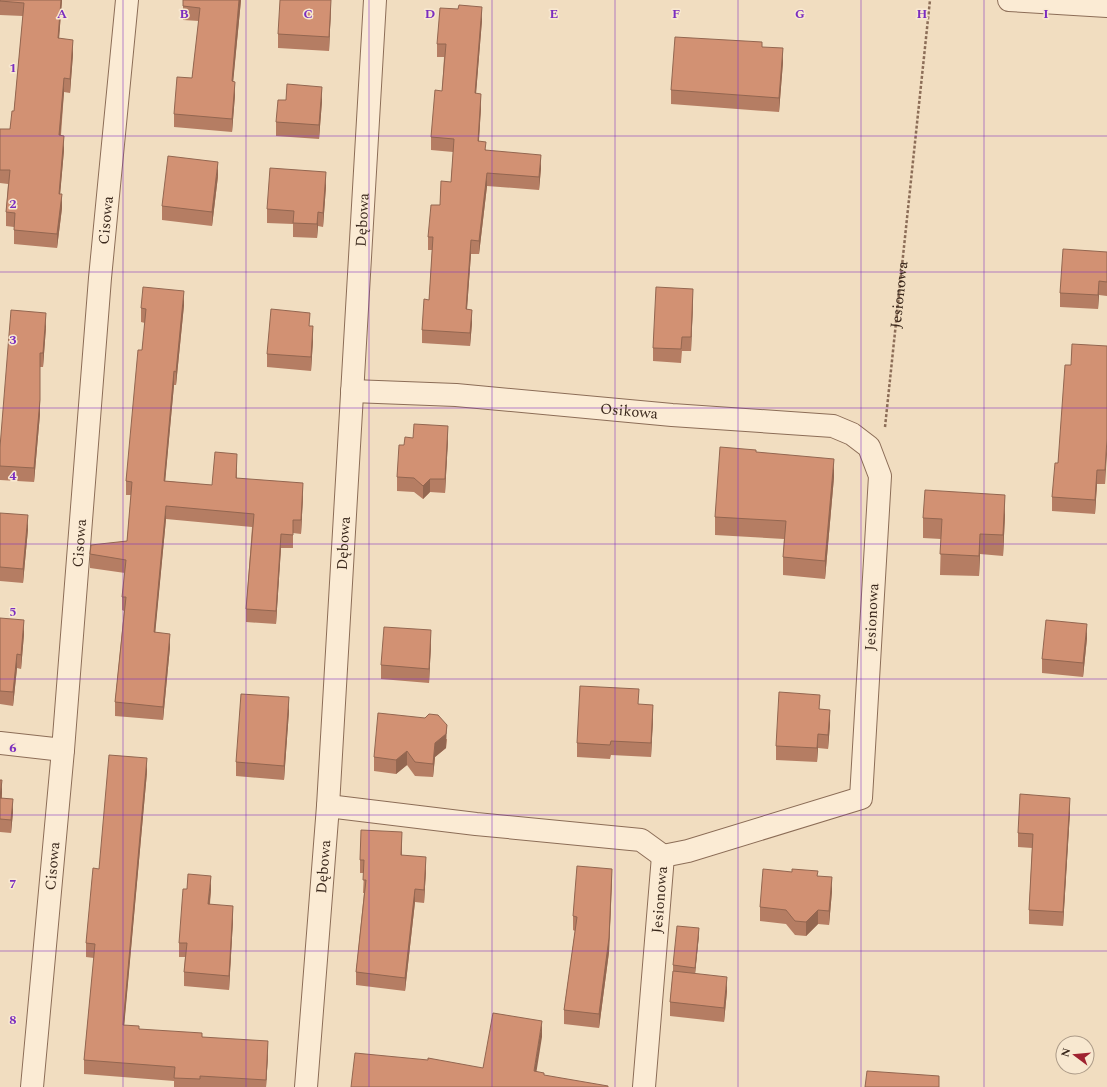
<svg xmlns="http://www.w3.org/2000/svg" width="1107" height="1087" font-family="Spectral,serif">
	<style>
		.lines { fill: none; stroke-linecap: round; stroke-linejoin: round }
		.street-casing { stroke: #8c6d57; stroke-width: 24 }
		.path { stroke: #8c6d57; stroke-width: 2.5; stroke-dasharray: 3 2; stroke-linecap: butt }
		.street { stroke: #fbebd4; stroke-width: 22 }
		.wall { fill: #b57d63 }
		.shaded-wall { fill: #936650 }
		.building { fill: #d29173; stroke: #936650 }
		.grid { fill: none; stroke: #7b2cbf; stroke-width: 1; stroke-opacity: 0.55 }
		.labels { text-anchor: middle; dominant-baseline: central; stroke-width: 3; stroke-linejoin: round; paint-order: stroke }
		.street-label { font-size: 15px; fill: #3a281c; stroke: #f8e8d0 }
		.grid-label { font-size: 13px; text-anchor: middle; font-weight: bold; fill: #7b2cbf; stroke: #f8e8d0; stroke-width: 3; stroke-linejoin: round; paint-order: stroke }
	</style>
	<rect width="100%" height="100%" fill="#f1ddc0"/>
	<g class="lines">
		<g class="street-casing">
			<g id="street">
				<path d="M1009,0L1107,6"/>
				<path id="s2" d="M352,391L456,395L672,415L833,426L852,434L869,447L880,476L861,798L688,851L663,856"/>
				<path d="M0,743L63,750"/>
				<path d="M328,806L476,824L641,840L663,856"/>
				<path id="s3" d="M32,1087L63,750L100,278L127,0"/>
				<path id="s4" d="M306,1087L328,806L375,0"/>
				<path id="s5" d="M644,1087L663,856"/>
			</g>
		</g>
		<path class="path" id="s1" d="M885,427L930,0"/>
		<use href="#street" class="street"/>
	</g>
	<path class="wall" d="M0,0H62L59,38L73,54L70,93L64,92L61,135L64,150L60,194L62,208L57,248L14,244V227L6,226V212L8,184L0,183V129H10L14,111L23,16L0,15Z
		M183,0H241L233,81L235,95L232,132L174,127V114L192,78L199,21L183,20Z
		M331,8L329,51L278,48V34Z
		M482,20L476,93L481,107L479,141L486,150L541,168L539,190L487,186L479,254H471L467,309L472,323L470,346L422,343V330L429,300L432,250H428V237L440,205L451,182L453,152L431,150V137L442,91L444,57H437V44Z
		M762,47L783,62L779,112L671,104V90Z
		M322,101L319,139L276,136V122Z
		M218,176L212,226L162,220V206Z
		M326,186L323,227L318,226L317,238L293,237V224L267,223V209Z
		M1107,252V296L1099,295L1098,309L1060,307V293Z
		M693,303L691,351H682L681,363L653,361V348Z
		M184,305L176,385H174L165,481L212,485L237,468V478L303,496L301,534L293,533V548H281L276,624L246,622V609L252,527L166,519L155,632L170,647L163,720L115,716V702L124,611L122,610V597L125,573L90,568V554L127,541L131,495H126V481L142,350L145,323L141,322V308Z
		M46,327L43,367H40V414L34,482L0,480V447Z
		M313,340L311,371L267,367V354Z
		M1107,346L1105,484H1097L1095,514L1052,511V497L1058,463L1071,365Z
		M448,440L445,493L430,492L423,499L414,492L397,491V477L404,445Z
		M756,453L834,477L825,579L783,575V557L784,539L715,535V517Z
		M0,513L28,529L23,583L0,581Z
		M1005,515L1003,556L980,554L979,576L940,575L941,539L923,538V518Z
		M0,618L24,634L21,669L17,668L13,706L0,704Z
		M1087,638L1083,677L1042,673V659Z
		M431,644L429,683L381,679V665Z
		M639,704L653,719L651,757L611,755L610,759L577,757V743Z
		M820,709L830,724L828,749L818,748L817,762L776,760V746Z
		M289,711L284,780L236,776V762Z
		M447,739L446,748L435,757L433,777L415,776L407,765L396,774L374,771V757Z
		M147,772L124,1025L139,1029L202,1037L268,1055L266,1087H174V1081L84,1074V1060L94,958L86,957V943L99,869Z
		M0,780L2,793V798L13,812L11,833L0,832Z
		M1070,812L1063,926L1029,924V910L1032,848L1018,847V833Z
		M402,845V855L426,870L424,903L415,902L405,991L356,985V972L364,893H363L364,873H360V860Z
		M818,876L832,891L829,925L818,924L806,936L795,935L786,924L760,921V907Z
		M612,883L609,952L599,1028L564,1024V1010L575,931L573,930V916Z
		M211,890L210,904L233,920L229,990L184,986V972L185,957H179V943Z
		M699,935L695,973L727,991L724,1022L670,1016V1002L673,971V965Z"/>
	<path class="shaded-wall" d="M61,0H62L58,52V38Z
		M239,0H241L232,94V81Z
		M331,0V8L329,51V37Z
		M482,7V20L475,106V93Z
		M73,40V54L70,93V79Z
		M783,48V62L779,112V98Z
		M64,78V92L59,149V135Z
		M235,82V95L232,132V119Z
		M322,87V101L319,139V125Z
		M481,94V107L478,154V141Z
		M64,136V150L59,207V194Z
		M541,155V168L539,190V177Z
		M218,162V176L212,226V212Z
		M326,172V186L323,227V213Z
		M487,173V186L479,254V241Z
		M62,194V208L57,248V234Z
		M318,212V226L317,238V224Z
		M471,240V254L466,322V309Z
		M1099,281V295L1098,309V295Z
		M693,289V303L691,351V337Z
		M184,291V305L176,385V372Z
		M472,310V323L470,346V333Z
		M46,313V327L43,367V353Z
		M313,326V340L311,371V357Z
		M40,353V414L34,482V468Z
		M174,371V385L164,494V481Z
		M448,426V440L445,493V479Z
		M1107,439V453L1105,484V470Z
		M834,459V477L825,579V561Z
		M1097,470V484L1095,514V500Z
		M430,479V492L423,499V486Z
		M303,483V496L301,534V520Z
		M1005,495V515L1003,556V535Z
		M166,506V519L154,646V632Z
		M28,515V529L23,583V569Z
		M281,534V548L276,624V611Z
		M980,534V554L979,576V556Z
		M24,620V634L21,669V655Z
		M1087,624V638L1083,677V663Z
		M431,630V644L429,683V669Z
		M170,634V647L163,720V707Z
		M17,654V668L13,706V692Z
		M289,697V711L284,780V766Z
		M653,705V719L651,757V743Z
		M830,710V724L828,749V735Z
		M447,725L446,748L435,757L433,777V764L435,743Z
		M818,734V748L817,762V748Z
		M407,751V765L396,774V760Z
		M147,758V772L123,1039V1025Z
		M2,780V793L0,811V798Z
		M1070,798V812L1063,926V912Z
		M13,799V812L11,833V820Z
		M402,832V845L401,868V855Z
		M426,857V870L424,903V890Z
		M612,869L609,952L599,1028V1014Z
		M211,876V890L208,918V904Z
		M832,877V891L829,925V911Z
		M415,889V902L405,991V978Z
		M233,906V920L229,990V976Z
		M818,910V924L806,936V922Z
		M699,928V935L695,975V968Z
		M727,977V991L724,1022V1008Z
		M542,1021V1037L534,1087V1071Z
		M268,1041V1055L266,1087V1080Z"/>
	<path class="building" d="M0,0H61L58,38L73,40L70,79L64,78L59,135L64,136L59,194H62L57,234L14,230L15,213L6,212L10,170H0V129H10L12,111H14L24,3L0,1Z
		M183,0H239L232,81L235,82L232,119L174,114L177,77L192,78L200,8L183,6Z
		M280,0H331L329,37L278,34Z
		M459,5L482,7L475,93L481,94L478,141L486,142L485,150L541,155L539,177L487,173L479,241L471,240L466,309L472,310L470,333L422,330L424,299L429,300L433,237H428L431,205H440L441,181L451,182L454,139L431,137L435,90L442,91L446,44H437L440,8L458,9Z
		M675,37L762,42V47L783,48L779,98L671,90Z
		M287,84L322,87L319,125L276,122L278,100H286Z
		M168,156L218,162L212,212L162,206Z
		M270,168L326,172L323,213L318,212L317,224L293,223L294,211L267,209Z
		M1063,249L1107,252V282L1099,281L1098,295L1060,293Z
		M143,287L184,291L176,372L174,371L164,481L212,485L215,452L237,454L236,478L303,483L301,520H293V535L281,534L276,611L246,609L254,514L166,506L154,632L170,634L163,707L115,702L126,597H122L126,560L90,554L91,545L127,541L132,482L126,481L138,350H142L146,309L141,308Z
		M656,287L693,289L691,337H682L681,349L653,348Z
		M271,309L310,313L309,326H313L311,357L267,354Z
		M11,310L46,313L43,353H40V400L34,468L0,466V447Z
		M1072,344L1107,346V439L1105,470H1097L1095,500L1052,497L1055,463H1058L1065,365H1071Z
		M414,424L448,426L445,479H430L423,486L414,478L397,477L399,445H404L405,437L413,438Z
		M720,447L756,450V452L834,459L825,561L783,557L786,521L715,517Z
		M925,490L1005,495L1003,535L980,534L979,556L940,554L942,519L923,518Z
		M0,513L28,515L23,569L0,567Z
		M0,618L24,620L21,655L17,654L13,692L0,691Z
		M1046,620L1087,624L1083,663L1042,659Z
		M384,627L431,630L429,669L381,665Z
		M580,686L639,689L638,704L653,705L651,743L611,741L610,745L577,743Z
		M779,692L820,695L819,709L830,710L828,735L818,734L817,748L776,746Z
		M241,694L289,697L284,766L236,762Z
		M378,713L425,718L429,714L438,715L447,725L446,734L435,743L433,764L415,762L407,751L396,760L374,757Z
		M109,755L147,758L123,1025L139,1026V1029L202,1033V1037L268,1041L266,1080L200,1076V1079L174,1078L175,1067L84,1060L95,944L86,943L93,868L99,869Z
		M0,780H2L0,798L13,799L11,820L0,819Z
		M1020,794L1070,798L1063,912L1029,910L1033,834L1018,833Z
		M361,830L402,832L401,855L426,857L424,890L415,889L405,978L356,972L366,880H363L364,860H360Z
		M577,866L612,869L609,938L599,1014L564,1010L577,917L573,916Z
		M763,869L792,872V869L818,871L817,876L832,877L829,911L818,910L806,922L795,921L786,910L760,907Z
		M188,874L211,876L208,904L233,906L229,976L184,972L187,943H179L183,889H187Z
		M677,926L699,928L695,968L673,965Z
		M673,971L727,977L724,1008L670,1002Z
		M493,1013L542,1021L534,1071L544,1073V1075L608,1086V1087H351L355,1053L428,1060V1058L483,1068Z
		M867,1071L939,1076V1087H865Z"/>
	<path class="grid" d="M123,0V1087M246,0V1087M369,0V1087M492,0V1087M615,0V1087M738,0V1087M861,0V1087M984,0V1087M0,136H1107M0,272H1107M0,408H1107M0,544H1107M0,679H1107M0,815H1107M0,951H1107"/>
	<g class="labels">
		<g class="street-label">
			<text stroke="none"><textPath href="#s4" startOffset="869">Dębowa</textPath></text>
			<text stroke="none"><textPath href="#s3" startOffset="870">Cisowa</textPath></text>
			<text stroke="none"><textPath href="#s1" startOffset="133">Jesionowa</textPath></text>
			<text stroke="none"><textPath href="#s2" startOffset="278">Osikowa</textPath></text>
			<text stroke="none"><textPath href="#s3" startOffset="546">Cisowa</textPath></text>
			<text stroke="none"><textPath href="#s4" startOffset="545">Dębowa</textPath></text>
			<text transform="translate(872 617) rotate(-87)">Jesionowa</text>
			<text stroke="none"><textPath href="#s3" startOffset="222">Cisowa</textPath></text>
			<text stroke="none"><textPath href="#s4" startOffset="221">Dębowa</textPath></text>
			<text stroke="none"><textPath href="#s5" startOffset="188">Jesionowa</textPath></text>
		</g>
	</g>
	<g class="grid-label">
		<text x="62" y="18">A</text>
		<text x="184" y="18">B</text>
		<text x="308" y="18">C</text>
		<text x="430" y="18">D</text>
		<text x="554" y="18">E</text>
		<text x="676" y="18">F</text>
		<text x="800" y="18">G</text>
		<text x="922" y="18">H</text>
		<text x="1046" y="18">I</text>
		<text x="13" y="72">1</text>
		<text x="13" y="208">2</text>
		<text x="13" y="344">3</text>
		<text x="13" y="480">4</text>
		<text x="13" y="616">5</text>
		<text x="13" y="752">6</text>
		<text x="13" y="888">7</text>
		<text x="13" y="1024">8</text>
	</g>
	<g transform="translate(1075 1055) rotate(286)"><circle r="19" fill="#f8e8d0" stroke="#ac9b88"/>
	<path d="M0-3L7 15L0 10L-7 15Z" fill="#9f2230"/>
	<text y="-6" font-size="11" font-weight="bold" text-anchor="middle" fill="#3a281c">N</text>
	</g>
</svg>
